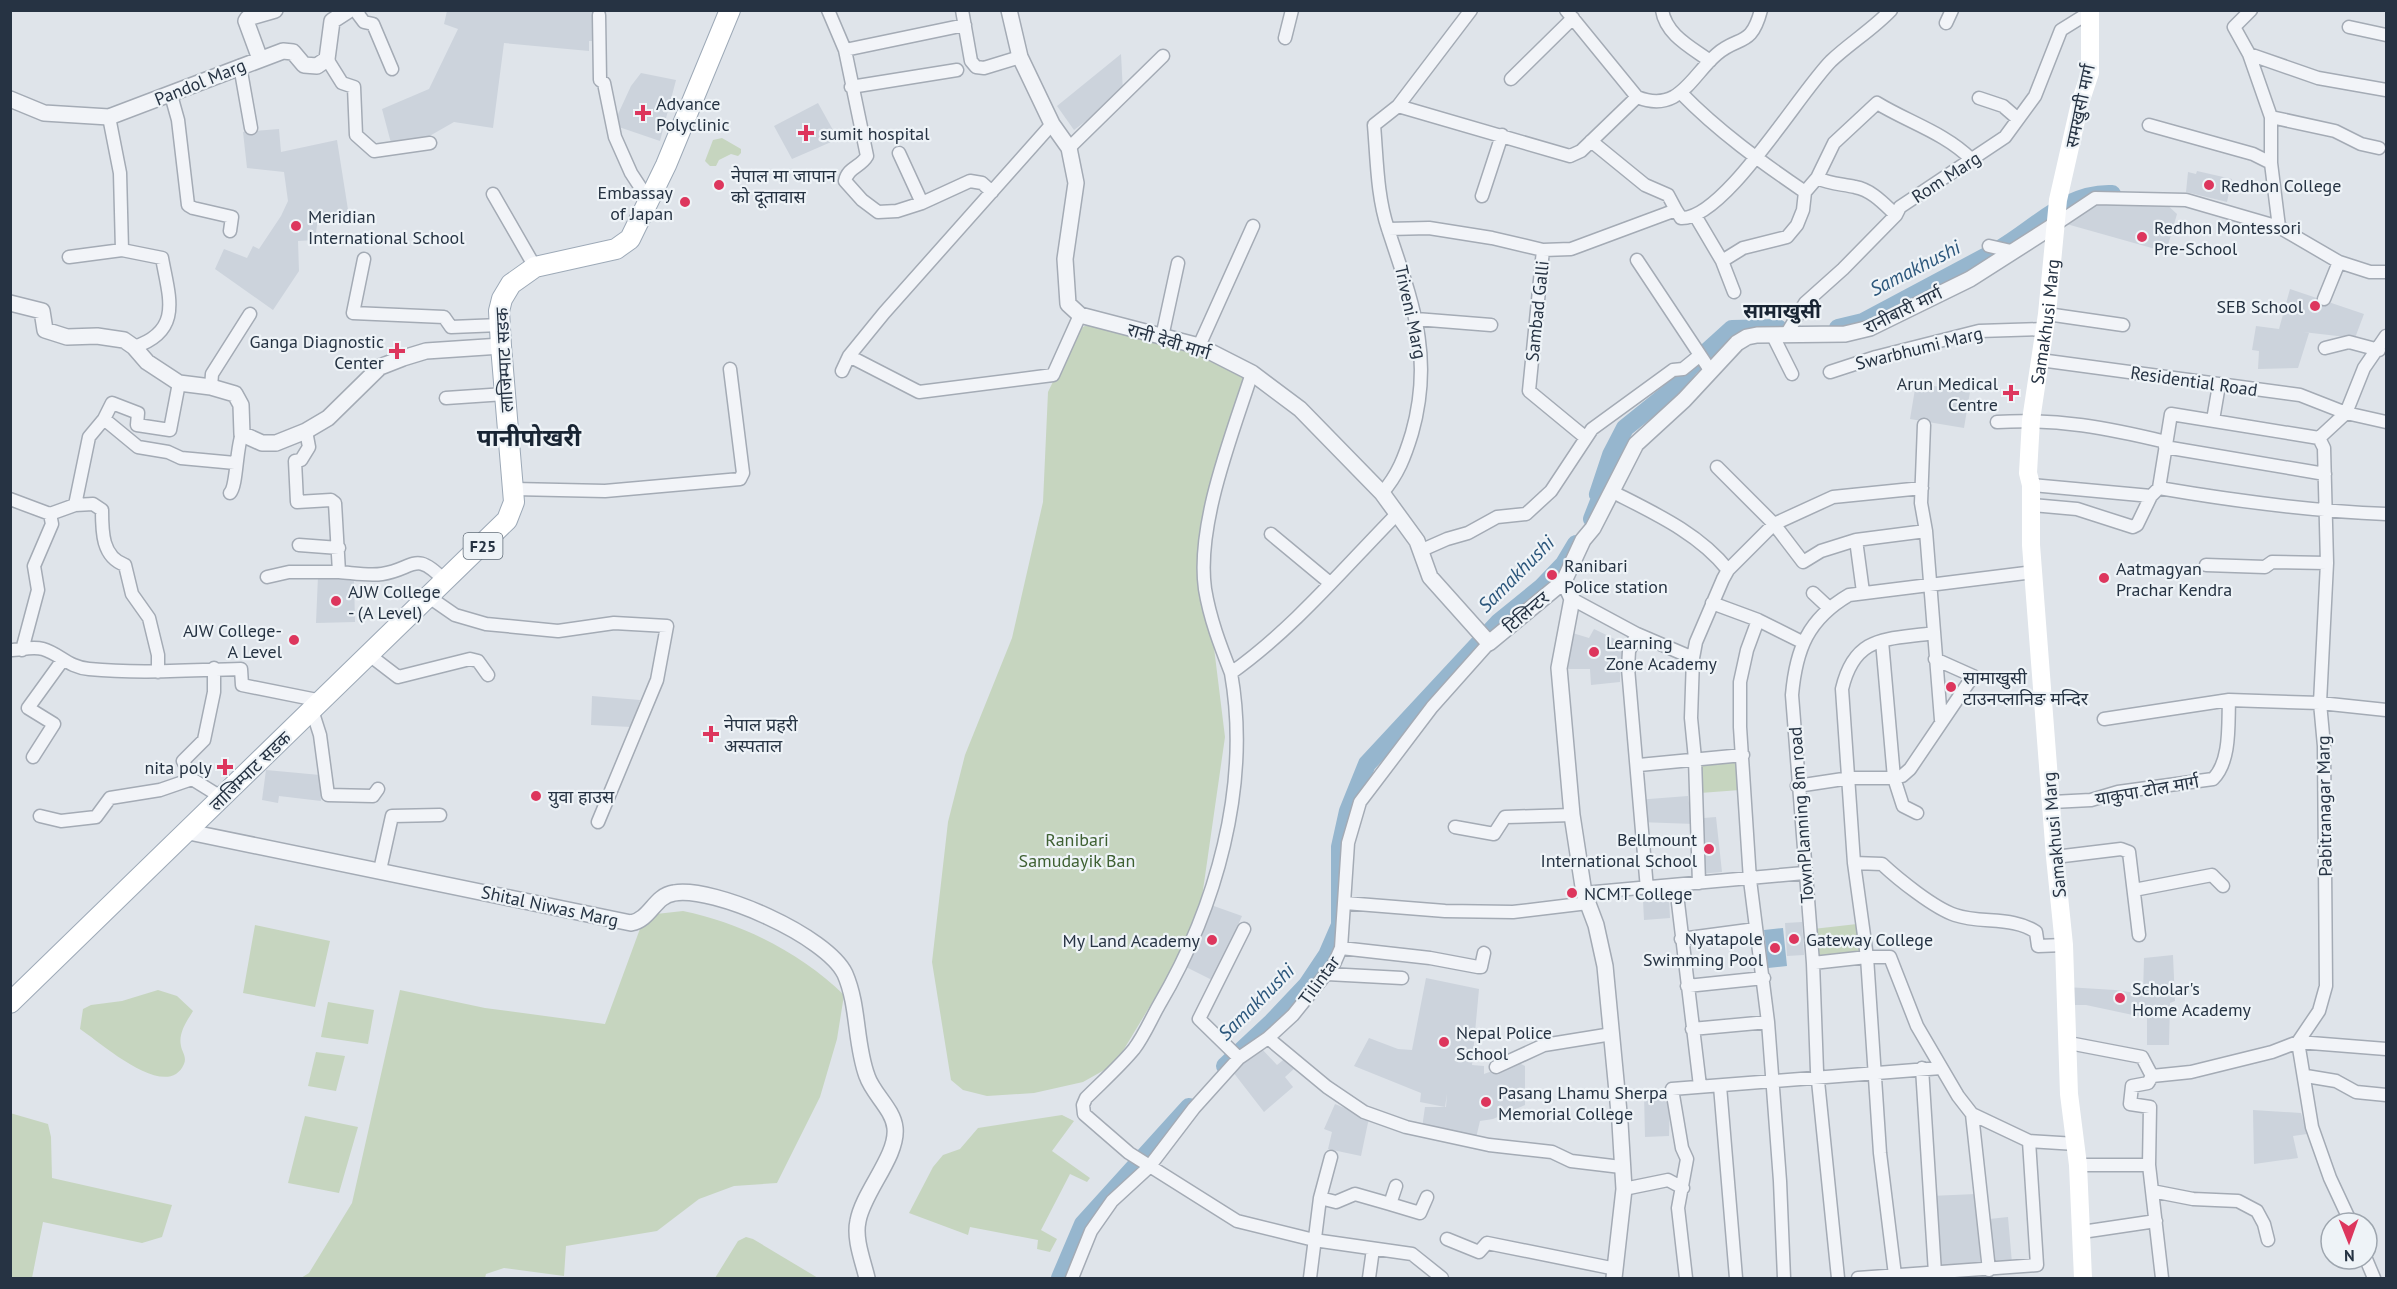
<svg xmlns="http://www.w3.org/2000/svg" width="2397" height="1289" font-family="'PT Sans','Noto Sans Devanagari',sans-serif">
	<style>
		.built { fill: #ccd3dc }
		.green { fill: #c6d5bf }
		.water { fill: #96b6ce }
		.lines { fill: none; stroke-linecap: round; stroke-linejoin: round }
		.river { stroke: #96b6ce; stroke-width: 18 }
		.minor-casing { stroke: #a4abb5; stroke-width: 15 }
		.tertiary-casing { stroke: #a4abb5; stroke-width: 18 }
		.primary-casing { stroke: #9da9b7; stroke-width: 22 }
		.minor { stroke: #f2f4f8; stroke-width: 12 }
		.tertiary { stroke: #f2f4f8; stroke-width: 15 }
		.secondary { stroke: #fff; stroke-width: 18 }
		.primary { stroke: #fff; stroke-width: 20 }
		.poi-dot { fill: #dd365d; stroke: #eef3f7; stroke-width: 2 }
		.labels { text-anchor: middle; dominant-baseline: central; stroke-width: 4.5; stroke-linejoin: round; paint-order: stroke }
		.shield { fill: #eef3f7; stroke: #626d79; stroke-width: 1.5 }
		.shield-label { font-size: 16px; font-weight: bold; fill: #263343 }
		.street-label { font-size: 18px; fill: #263343; stroke: #eef3f7 }
		.poi-label { font-size: 18px; fill: #263343; stroke: #eef3f7; text-anchor: start }
		.park-label { font-size: 18px; fill: #3e6032; stroke: #eef3f7 }
		.water-label { font-size: 20px; font-style: italic; fill: #2b567b; stroke: #eef3f7 }
		.neighbourhood-label { font-size: 20px; font-weight: bold; fill: #182433; stroke: #eef3f7 }
		.district-label { font-size: 24px; font-weight: bold; fill: #182433; stroke: #eef3f7 }
	</style>
	<rect width="100%" height="100%" fill="#dfe4ea"/>
	<path class="built" d="M447,11H593L596,41H589V51L504,43L493,128L454,122L419,142L391,143L382,109L429,89L458,29L444,24Z
		M1121,54L1123,93L1074,130L1057,106Z
		M641,73L676,80L660,141L613,125L631,86Z
		M818,103L838,139L792,159L774,126Z
		M279,129L281,152L337,140L349,216L318,218L315,240L298,241L299,271L273,310L215,269L224,249L247,258L253,246L259,249L281,216L288,201L284,172L247,168L243,132Z
		M2197,171L2232,179L2227,202L2186,192L2188,172L2196,174Z
		M2096,201L2165,203L2177,214L2166,252L2063,223Z
		M2290,289L2364,314L2355,338L2303,332L2309,333L2298,368L2258,369L2259,351L2252,350L2256,326L2279,329Z
		M1916,383L1970,392L1964,428L1910,419Z
		M318,576L354,580L355,622L316,623Z
		M1594,629L1627,645L1621,659L1620,682L1591,685L1590,669H1564L1566,631L1589,638Z
		M592,696L640,700L631,727L591,725Z
		M266,770L320,775L321,801L279,796L278,803L262,800Z
		M1688,796L1691,819L1716,817L1722,872L1699,874L1695,824L1638,822L1636,800Z
		M1669,898L1670,918L1644,920L1643,900Z
		M1211,905L1242,916L1214,981L1182,965Z
		M1802,922L1804,955L1787,956L1785,923Z
		M2173,955L2175,1001L2170,1003L2169,1045H2147V1018L2086,1005H2066V987L2115,990L2143,994L2144,958Z
		M1426,978L1479,989L1472,1065L1484,1066V1074L1517,1062L1525,1066V1105L1493,1119L1480,1121L1476,1138L1422,1128L1425,1107H1446L1447,1094L1445,1107L1420,1102L1421,1093L1354,1066L1369,1038L1398,1049L1412,1050Z
		M1261,1048L1277,1065L1287,1057L1296,1067L1285,1077L1293,1087L1264,1112L1233,1072Z
		M1644,1094H1670L1669,1136L1645,1137Z
		M1335,1104L1369,1118L1361,1156L1328,1149L1332,1132L1324,1129Z
		M2253,1110L2301,1113L2307,1134L2293,1136L2298,1158L2254,1164Z
		M1976,1194L1981,1269L1934,1272L1930,1196Z
		M2008,1217L2012,1263L1992,1264L1989,1219Z"/>
	<path class="green" d="M722,138L741,149V153L738,156L731,154L719,160L716,166H710L705,161L713,140Z
		M1095,320L1189,352L1200,353L1243,378L1200,534L1225,737L1202,897L1179,958L1115,1064L1083,1082L1034,1093L987,1096L963,1090L951,1080L932,962L948,822L965,755L1012,638L1043,502L1048,392L1078,330Z
		M1738,758L1740,790L1700,793L1698,761Z
		M683,911C742,923 801,953 844,995L837,1039L820,1097L777,1183L734,1186L699,1199L657,1231L566,1246L564,1276L504,1268L486,1274L485,1278H301L309,1273L352,1203L400,990L485,1008L605,1024L641,926L656,914Z
		M1857,924L1862,953L1818,958L1813,929Z
		M255,925L330,941L315,1007L243,993Z
		M158,990L177,996L193,1011C187,1021 178,1033 181,1046C182,1052 187,1057 184,1064C167,1103 100,1042 80,1029L83,1009L91,1005L122,1001Z
		M328,1002L374,1010L368,1044L321,1037Z
		M316,1052L345,1056L336,1091L308,1086Z
		M10,1113L48,1124L51,1137L52,1178L172,1205L162,1237L142,1243L43,1222L32,1278H11Z
		M1062,1115L1074,1121L1052,1151L1090,1178L1087,1182L1070,1174L1041,1230L1057,1239L1050,1252L1037,1249L1038,1240L970,1227L968,1235L909,1213L933,1167L943,1155L960,1149L978,1128Z
		M305,1116L358,1127L339,1193L288,1183Z
		M746,1237L753,1239L818,1278H715L738,1241Z"/>
	<path class="water" d="M1783,928L1787,966L1768,968L1764,930Z"/>
	<g class="lines">
		<path class="river" d="M1838,328L1863,322L1998,250C2035,229 2066,192 2112,194
			M1592,519L1601,496L1598,494L1611,455L1625,428L1671,391L1690,367L1732,329L1778,328
			M1225,1066L1272,1022L1307,985L1327,955L1340,925V847L1348,811L1367,764L1499,622L1542,587L1564,564L1576,544
			M1060,1278L1083,1224L1189,1107"/>
		<g class="minor-casing">
			<path id="minor" d="M359,10L358,14L364,22L373,24L392,69
				M828,10L845,50L867,156C861,167 848,167 845,181L862,200L878,212L897,211L922,203L970,181L982,183L992,192
				M962,10L971,61L976,67L984,68L1020,57
				M1566,10L1637,97C1679,114 1691,76 1717,54C1739,35 1751,48 1761,10
				M1662,10C1666,35 1691,47 1710,61
				M2251,10L2234,27L2249,54L2271,117V163L2279,227
				M599,15L600,80L604,83L615,137L631,173L650,202
				M1946,23L1952,10
				M2349,27L2386,35
				M1285,38L1292,10
				M845,50L965,25
				M2249,54L2318,78L2386,90
				M327,59L342,83L354,87L356,135L374,151L430,143
				M240,66L251,128
				M1511,79L1573,18
				M851,87L957,70
				M1681,93C1718,131 1761,162 1805,192
				M171,95L178,120L188,205L193,208L232,217L230,231
				M1979,98L2003,106L2018,119
				M1398,106L1570,156L1581,151L1637,97
				M2271,117L2335,131L2361,144L2379,148
				M2149,125L2253,154L2271,163
				M1591,141L1645,185L1668,195L1676,210
				M1069,148L1163,56
				M899,153L922,203
				M1817,178C1830,184 1842,184 1855,187C1872,190 1884,204 1896,215
				M493,194L535,267
				M1482,196L1502,135
				M1696,217L1722,261L1734,292
				M2056,224L2095,198L2186,200L2279,227L2339,262L2370,272H2386
				M1388,229L1429,228L1492,238L1543,250
				M1989,246L2011,251
				M122,250L162,258C169,297 183,331 134,347
				M69,257L122,250L120,173L109,117
				M364,259L353,313L444,317L451,327L500,325
				M1637,260L1710,370
				M1722,261L1743,248L1787,237L1797,225L1803,210L1805,192L1817,178L1834,143L1877,103C1908,122 1945,133 1971,159
				M2324,299L2339,262
				M2047,314L2123,325
				M1416,319L1491,325
				M1787,333L1805,303L1843,269L1896,215L1900,207L2005,137L2035,96L2061,30L2090,12
				M1772,334L1792,374
				M1162,337L1178,263
				M1199,346L1253,226
				M2325,348L2349,342L2379,350
				M849,356L919,392L1053,375L1080,315
				M2040,360L2300,395L2346,413L2386,422
				M842,371L849,356L884,313L1052,124
				M1830,372L1876,357L1979,331L2045,329
				M211,387L212,374L250,314
				M446,398L505,394
				M104,419L138,447L168,452L181,458L235,463
				M2213,420L2219,385
				M1997,422C2057,418 2108,428 2166,442
				M1924,425L1921,503L1926,531L1941,720
				M306,431L309,447L301,460L295,461L297,502L331,500L335,503L339,572C353,573 368,576 382,574C415,569 414,549 445,581
				M1586,438L1529,391L1543,250L1571,249L1676,210L1681,218C1724,220 1799,93 1831,61C1850,43 1873,29 1891,10
				M2319,438L2324,448L2327,563L2320,703L2324,746L2326,986L2319,1011L2298,1042L2312,1127L2330,1178L2351,1223
				M2319,438L2346,413L2364,368L2386,336
				M2165,447L2325,474
				M1717,467L1774,524L1803,562L1821,551L1856,540L1926,531
				M2031,485L2151,496L2159,488C2235,501 2309,511 2386,514
				M2159,488L2171,414L2319,438
				M514,489L605,491L740,479L743,473L730,369
				M1611,491C1652,512 1699,533 1728,570
				M230,493C237,486 236,449 242,434
				M1382,493C1398,475 1405,456 1412,433C1434,355 1412,302 1388,229C1377,196 1377,160 1374,125L1398,106L1471,10
				M10,499L50,514L75,505L89,437L104,419L112,403L138,413L137,425L170,430L179,383
				M75,505L93,504L102,510C102,532 102,557 125,565L132,594L149,618L158,655V672
				M2032,505L2077,509L2133,527L2137,525L2151,496
				M1396,515C1343,569 1293,629 1231,673C1251,786 1216,908 1159,1005C1151,1019 1144,1036 1134,1049C1120,1066 1102,1082 1086,1098L1083,1105L1084,1114L1129,1153L1237,1221L1314,1240L1412,1254L1442,1278
				M1271,534L1330,583
				M1856,540L1863,592
				M299,545L339,548
				M1422,550L1447,539L1468,533L1497,517L1526,514L1551,491L1592,429L1673,370L1683,369L1699,356
				M2206,565L2265,567L2272,562L2327,563
				M267,577L289,572H339
				M1813,593L1828,607
				M429,597L455,615L486,624L558,631L614,623L667,626L657,680L598,822
				M1572,599L1637,634L1693,658
				M1712,603L1758,620L1802,642
				M1758,620L1747,650L1740,682V727L1750,880L1768,1022L1780,1181L1784,1278
				M1637,634L1629,651L1628,668L1647,889
				M1882,641L1894,778L1903,806L1917,813
				M10,650C21,650 32,646 43,649C60,654 68,667 89,669C139,674 191,670 241,669L242,685L322,701
				M22,650L38,590L34,566L52,524L50,514
				M368,654L398,677L470,659L478,661L488,675
				M1231,673C1220,645 1210,619 1205,589C1196,525 1232,435 1252,373
				M312,710L320,735L328,795L373,796L378,789
				M2104,719L2229,700
				M33,757L54,724L28,708L62,661
				M1639,765L1743,755
				M192,779L183,761L204,740L214,692V668
				M1797,786L1850,778H1894L1902,776L1910,769L1973,676L1935,659
				M2052,802L2091,800L2118,792L2213,779C2231,761 2228,725 2229,700L2320,703L2386,710
				M40,816L61,821L96,817L110,798L160,790L192,779L221,797
				M1455,827L1494,834L1505,817L1572,815
				M2055,857L2121,849L2129,852L2139,935
				M1854,863L1882,864C1898,879 1934,908 1955,915C1981,924 2013,916 2036,932L2038,946L2064,945
				M380,870L392,816L440,815
				M1699,883L1695,759L1691,718L1693,658L1696,642L1723,579L1728,570L1774,524L1833,497L1922,488
				M1676,886L1700,1086
				M2134,890L2212,875L2223,886
				M1584,893L1804,873
				M1345,903L1445,911L1513,912L1588,903
				M1681,939L1756,929
				M1341,948L1430,958L1478,967H1481L1484,953
				M1813,963L1867,957H1890L1917,1026L1958,1096L1972,1114L2029,1141L2037,1265L1858,1278
				M1327,974L1402,978
				M1687,986L1764,978
				M1692,1029L1768,1022
				M1268,1038L1327,1087L1364,1112L1406,1127L1489,1145L1552,1152L1571,1161L1621,1167
				M2069,1043L2142,1057L2152,1076L2148,1083L2132,1086L2130,1104L2150,1107L2149,1165L2162,1278
				M1239,1058L1199,1019L1244,929
				M1496,1067L1544,1045L1612,1034
				M1922,1068L1935,1273
				M2152,1076L2191,1072L2272,1052L2298,1042L2386,1049
				M2306,1076L2336,1081L2356,1092L2386,1095
				M1720,1086L1736,1278
				M1972,1114L1989,1270
				M2029,1141L2076,1144
				M2078,1165H2149
				M1624,1189L1668,1180L1683,1188
				M2152,1191L2193,1199L2238,1201L2257,1211L2264,1224L2268,1240
				M1320,1198L1331,1157
				M1390,1204L1420,1213L1427,1197
				M2082,1232L2156,1221
				M1447,1239L1479,1252L1487,1243L1616,1269
				M2366,1259L2374,1278
				M1895,1275L1880,1153L1867,957L1854,863L1842,689C1855,634 1887,640 1934,633
				M1072,1278L1091,1231L1112,1201L1149,1167L1194,1108L1239,1058L1268,1038L1293,1015L1334,964L1341,948L1348,843L1360,802L1432,707L1489,643
				M1310,1278L1320,1198L1336,1202L1355,1194L1390,1204L1396,1186
				M1369,1278L1373,1249
				M1686,1278L1678,1208L1687,1159L1682,1148L1672,1089L1941,1068
				M1838,1278L1817,1071L1813,963L1792,695C1796,649 1808,619 1849,595L2034,572"/>
		</g>
		<g class="tertiary-casing">
			<path id="tertiary" d="M1009,10L1020,57L1052,124L1069,148L1076,183L1065,259L1068,304L1080,315L1199,346L1252,373L1300,409L1382,493L1417,541L1430,577L1489,643L1564,581L1583,540L1593,528L1636,444L1684,400L1737,343L1747,337L1757,335L1845,334L1870,328L1970,279L2056,224
				M260,59L246,21L248,18L275,10
				M10,99L44,113L109,117L283,51L293,52L304,65L317,66L327,59L332,21L349,10
				M10,303L42,311L45,330L67,337L97,336L124,340L134,347L147,362L179,383L211,387L235,394L241,405L242,434L262,443H276L306,431L328,418L380,367L403,358L426,351L501,346
				M1564,581L1572,599L1559,668L1572,815L1584,893L1596,925L1605,966L1620,1123L1624,1189L1614,1278
				M189,832L631,923C651,919 654,896 674,893C714,886 827,936 845,974C859,1006 855,1044 867,1076C873,1094 893,1109 895,1128C898,1156 863,1192 858,1221C854,1239 863,1261 867,1278"/>
		</g>
		<g class="primary-casing">
			<path id="primary" d="M10,1003L507,520L514,502L501,346L499,311L502,299L511,284L535,267L616,249L630,239L666,165L730,10"/>
		</g>
		<use href="#minor" class="minor"/>
		<use href="#tertiary" class="tertiary"/>
		<path class="secondary" id="s1" d="M2083,1278L2078,1165L2069,1094L2064,945L2055,857L2031,545V485L2028,473L2031,420L2047,314L2058,200L2080,103L2090,73V10"/>
		<use href="#primary" class="primary"/>
	</g>
	<g class="poi-dot">
		<path d="M640 104h6v6h6v6h-6v6h-6v-6h-6v-6h6z"/>
		<path d="M803 124h6v6h6v6h-6v6h-6v-6h-6v-6h6z"/>
		<circle cx="719" cy="185" r="6"/>
		<circle cx="2209" cy="185" r="6"/>
		<circle cx="685" cy="202" r="6"/>
		<circle cx="296" cy="226" r="6"/>
		<circle cx="2142" cy="237" r="6"/>
		<circle cx="2315" cy="306" r="6"/>
		<path d="M394 342h6v6h6v6h-6v6h-6v-6h-6v-6h6z"/>
		<path d="M2008 384h6v6h6v6h-6v6h-6v-6h-6v-6h6z"/>
		<circle cx="1552" cy="575" r="6"/>
		<circle cx="2104" cy="578" r="6"/>
		<circle cx="336" cy="601" r="6"/>
		<circle cx="294" cy="640" r="6"/>
		<circle cx="1594" cy="652" r="6"/>
		<circle cx="1951" cy="687" r="6"/>
		<path d="M708 725h6v6h6v6h-6v6h-6v-6h-6v-6h6z"/>
		<path d="M222 758h6v6h6v6h-6v6h-6v-6h-6v-6h6z"/>
		<circle cx="536" cy="796" r="6"/>
		<circle cx="1709" cy="849" r="6"/>
		<circle cx="1572" cy="893" r="6"/>
		<circle cx="1794" cy="939" r="6"/>
		<circle cx="1212" cy="940" r="6"/>
		<circle cx="1775" cy="948" r="6"/>
		<circle cx="2120" cy="998" r="6"/>
		<circle cx="1444" cy="1042" r="6"/>
		<circle cx="1486" cy="1102" r="6"/>
	</g>
	<g class="labels">
		<rect class="shield" x="463.5" y="533" width="39" height="26" rx="4.5"/>
		<g class="shield-label">
			<text x="483" y="546">F25</text>
		</g>
		<g class="street-label">
			<text transform="translate(200 82) rotate(-22)">Pandol Marg</text>
			<text transform="translate(2080 106) rotate(-78)">समखुसी मार्ग</text>
			<text transform="translate(1946 177) rotate(-33)">Rom Marg</text>
			<text transform="translate(1903 310) rotate(-26)">रानीबारी मार्ग</text>
			<text transform="translate(1537 311) rotate(-84)">Sambad Galli</text>
			<text transform="translate(1411 312) rotate(78)">Triveni Marg</text>
			<text stroke="none"><textPath href="#s1" startOffset="960">Samakhusi Marg</textPath></text>
			<text transform="translate(1169 341) rotate(17)">रानी देवी मार्ग</text>
			<text transform="translate(1919 348) rotate(-14)">Swarbhumi Marg</text>
			<text transform="translate(504 360) rotate(-93)">लाजिम्पाट सडक</text>
			<text transform="translate(2194 381) rotate(8)">Residential Road</text>
			<text transform="translate(1526 612) rotate(-40)">टिलिन्टर</text>
			<text transform="translate(250 771) rotate(-44)">लाजिम्पाट सडक</text>
			<text transform="translate(2147 790) rotate(-10)">याकुपा टोल मार्ग</text>
			<text transform="translate(2324 806) rotate(-91)">Pabitranagar Marg</text>
			<text transform="translate(1801 815) rotate(-94)">TownPlanning 8m road</text>
			<text transform="translate(2054 835) rotate(-95)">Samakhusi Marg</text>
			<text transform="translate(550 906) rotate(12)">Shital Niwas Marg</text>
			<text transform="translate(1319 980) rotate(-54)">Tilintar</text>
		</g>
		<g class="poi-label">
			<text x="656" y="103">Advance<tspan x="656" dy="21">Polyclinic</tspan></text>
			<text x="820" y="133">sumit hospital</text>
			<text x="731" y="175">नेपाल मा जापान<tspan x="731" dy="21">को दूतावास</tspan></text>
			<text x="2221" y="185">Redhon College</text>
			<text x="673" y="192" text-anchor="end">Embassay<tspan x="673" dy="21">of Japan</tspan></text>
			<text x="308" y="216">Meridian<tspan x="308" dy="21">International School</tspan></text>
			<text x="2154" y="227">Redhon Montessori<tspan x="2154" dy="21">Pre-School</tspan></text>
			<text x="2303" y="306" text-anchor="end">SEB School</text>
			<text x="384" y="341" text-anchor="end">Ganga Diagnostic<tspan x="384" dy="21">Center</tspan></text>
			<text x="1998" y="383" text-anchor="end">Arun Medical<tspan x="1998" dy="21">Centre</tspan></text>
			<text x="1564" y="565">Ranibari<tspan x="1564" dy="21">Police station</tspan></text>
			<text x="2116" y="568">Aatmagyan<tspan x="2116" dy="21">Prachar Kendra</tspan></text>
			<text x="348" y="591">AJW College<tspan x="348" dy="21">- (A Level)</tspan></text>
			<text x="282" y="630" text-anchor="end">AJW College-<tspan x="282" dy="21">A Level</tspan></text>
			<text x="1606" y="642">Learning<tspan x="1606" dy="21">Zone Academy</tspan></text>
			<text x="1963" y="677">सामाखुसी<tspan x="1963" dy="21">टाउनप्लानिङ मन्दिर</tspan></text>
			<text x="724" y="724">नेपाल प्रहरी<tspan x="724" dy="21">अस्पताल</tspan></text>
			<text x="212" y="767" text-anchor="end">nita poly</text>
			<text x="548" y="796">युवा हाउस</text>
			<text x="1697" y="839" text-anchor="end">Bellmount<tspan x="1697" dy="21">International School</tspan></text>
			<text x="1584" y="893">NCMT College</text>
			<text x="1763" y="938" text-anchor="end">Nyatapole<tspan x="1763" dy="21">Swimming Pool</tspan></text>
			<text x="1806" y="939">Gateway College</text>
			<text x="1200" y="940" text-anchor="end">My Land Academy</text>
			<text x="2132" y="988">Scholar's<tspan x="2132" dy="21">Home Academy</tspan></text>
			<text x="1456" y="1032">Nepal Police<tspan x="1456" dy="21">School</tspan></text>
			<text x="1498" y="1092">Pasang Lhamu Sherpa<tspan x="1498" dy="21">Memorial College</tspan></text>
		</g>
		<g class="park-label">
			<text x="1077" y="839">Ranibari<tspan x="1077" dy="21">Samudayik Ban</tspan></text>
		</g>
		<g class="water-label">
			<text transform="translate(1915 268) rotate(-27)">Samakhushi</text>
			<text transform="translate(1516 574) rotate(-45)">Samakhushi</text>
			<text transform="translate(1256 1002) rotate(-45)">Samakhushi</text>
		</g>
		<g class="neighbourhood-label">
			<text x="1782" y="311">सामाखुसी</text>
		</g>
		<g class="district-label">
			<text x="529" y="437">पानीपोखरी</text>
		</g>
	</g>
	<rect width="2397" height="1289" fill="none" stroke="#263343" stroke-width="24"/>
	<g transform="translate(2349 1241) rotate(179)"><circle r="28" fill="#eef3f7" stroke="#9ea6af" stroke-width="1.5"/>
	<path d="M0-4.5L10 22L0 15L-10 22Z" fill="#dd365d"/>
	<text y="-9" font-size="16" font-weight="bold" text-anchor="middle" fill="#263343">N</text>
	</g>
</svg>
